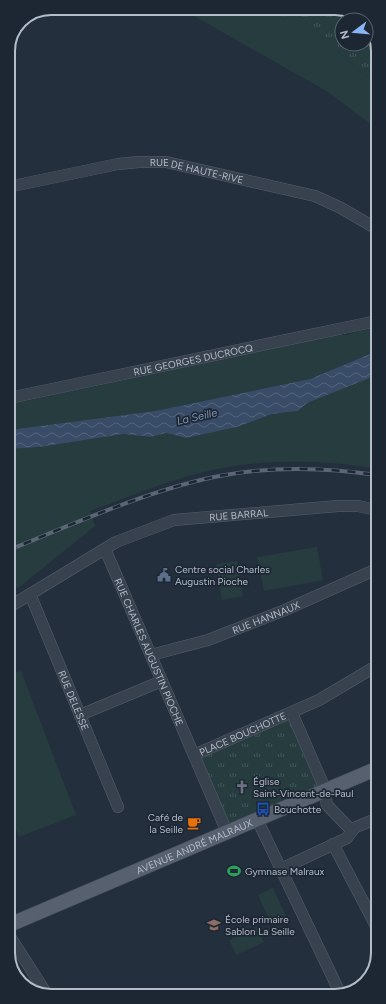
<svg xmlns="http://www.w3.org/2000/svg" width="386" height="1004" font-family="Figtree,sans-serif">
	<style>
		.green { fill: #263c3f }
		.park { fill: url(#park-tufts) }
		.water { fill: url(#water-waves) }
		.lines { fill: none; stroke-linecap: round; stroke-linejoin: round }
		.minor-casing { stroke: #565f6c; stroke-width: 12 }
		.major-casing { stroke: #414a57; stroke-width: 15 }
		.minor { stroke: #38414e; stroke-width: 11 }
		.major { stroke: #56606e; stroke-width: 14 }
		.rail-casing { stroke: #5a6575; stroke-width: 4 }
		.rail { stroke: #1d2633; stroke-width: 2.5; stroke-dasharray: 8; stroke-linecap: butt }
		.labels { text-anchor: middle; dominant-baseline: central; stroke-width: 3.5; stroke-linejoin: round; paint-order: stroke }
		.street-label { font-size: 10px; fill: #b4bcc9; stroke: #1d2633 }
		.poi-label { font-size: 10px; fill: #b4bcc9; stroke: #1d2633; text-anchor: start }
		.water-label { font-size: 11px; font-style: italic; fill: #7c92b1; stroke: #1d2633 }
		.rim { fill: none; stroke: #b4bcc9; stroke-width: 2 }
	</style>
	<defs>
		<pattern id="park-tufts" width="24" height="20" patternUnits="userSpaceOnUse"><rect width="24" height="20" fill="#263c3f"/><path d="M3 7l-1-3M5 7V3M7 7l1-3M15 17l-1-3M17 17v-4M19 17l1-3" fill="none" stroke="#435659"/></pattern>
		<pattern id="water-waves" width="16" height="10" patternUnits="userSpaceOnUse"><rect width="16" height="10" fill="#394c67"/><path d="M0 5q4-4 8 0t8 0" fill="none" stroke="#53647b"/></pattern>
	</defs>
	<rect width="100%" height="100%" fill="#242f3e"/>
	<path class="green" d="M180,8H266L320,35L377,86V129L328,92Z
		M377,326V351L310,379L155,411L9,430V402L83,389L333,335H346Z
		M377,374V469C325,460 269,459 217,469C173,478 132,496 90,511L95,526L22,585L9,592V449L40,447L123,434L151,437L166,433L186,438L237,427L272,414L298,411L307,403Z
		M317,547L323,580L264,591L257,557Z
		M237,561L243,596L222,600L216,564Z
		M21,671L76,815L19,837L9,810V675Z
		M273,888L286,916L271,923L258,895Z
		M257,927L264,942L236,955L229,940Z"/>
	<path class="park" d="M266,8H338L363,18L364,20H342V44H366V23L376,39L377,86L320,35Z
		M292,713L323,785L227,832L194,755Z"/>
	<path class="water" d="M377,351V375L307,403L298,411L272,414L237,427L186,438L166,433L151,437L123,434L40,447L9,449V430L155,411L310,379Z"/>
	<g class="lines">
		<g class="minor-casing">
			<g id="minor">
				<path id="s1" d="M8,187L118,164L139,162H166L315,196L341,208L377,229"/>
				<path id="s2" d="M9,398L377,321"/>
				<path id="s3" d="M105,549L227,832"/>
				<path id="s4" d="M30,594L118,807"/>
				<path id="s5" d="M9,607L116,542L174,520L338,506H358L377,510"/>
				<path id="s6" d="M151,655L208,640L285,610L377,569"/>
				<path d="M292,713L322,782L327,805L352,831L356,827L378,818"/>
				<path d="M80,715L162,681"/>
				<path id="s7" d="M194,755L319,700L378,665"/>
				<path d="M257,819L341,995"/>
				<path d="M333,844L378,930"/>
				<path d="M281,869L347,838L352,831"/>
				<path d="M9,935L48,996"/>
			</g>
		</g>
		<g class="major-casing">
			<g id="major">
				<path id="s8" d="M9,925L378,768"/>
			</g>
		</g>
		<use href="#minor" class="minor"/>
		<use href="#major" class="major"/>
		<g class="rail-casing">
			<path id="rail" d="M9,550C73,524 147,491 214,477C268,466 323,467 377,475"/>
		</g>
		<use href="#rail" class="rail"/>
	</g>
	<defs>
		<g id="civic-bare" transform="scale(1.08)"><path d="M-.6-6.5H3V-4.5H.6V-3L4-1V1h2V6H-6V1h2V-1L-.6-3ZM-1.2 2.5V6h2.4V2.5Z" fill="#5c6f8a" stroke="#1d2633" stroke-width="2.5" paint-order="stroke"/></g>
		<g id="church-bare" transform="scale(1.08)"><path d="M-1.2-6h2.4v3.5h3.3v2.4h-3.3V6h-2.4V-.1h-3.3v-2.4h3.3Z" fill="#6b7280" stroke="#1d2633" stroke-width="2.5" paint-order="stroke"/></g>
		<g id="bus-bare" transform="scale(1.08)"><path d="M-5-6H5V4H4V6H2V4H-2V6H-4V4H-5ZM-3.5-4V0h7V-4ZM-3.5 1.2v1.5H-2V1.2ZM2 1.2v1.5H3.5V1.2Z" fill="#1a4fb4" stroke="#1d2633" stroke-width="2.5" paint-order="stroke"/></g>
		<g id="cafe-bare" transform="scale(1.08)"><path d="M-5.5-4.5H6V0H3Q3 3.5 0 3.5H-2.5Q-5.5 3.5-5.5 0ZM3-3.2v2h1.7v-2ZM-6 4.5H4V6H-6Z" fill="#e8710a" stroke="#1d2633" stroke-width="2.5" paint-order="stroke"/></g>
		<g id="stadium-bare" transform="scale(1.08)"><path d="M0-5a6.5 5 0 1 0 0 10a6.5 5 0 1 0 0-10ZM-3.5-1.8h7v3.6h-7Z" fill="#2e9e5b" stroke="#1d2633" stroke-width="2.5" paint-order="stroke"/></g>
		<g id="school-bare" transform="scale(1.08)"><path d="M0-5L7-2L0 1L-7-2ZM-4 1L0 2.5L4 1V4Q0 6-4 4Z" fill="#8d6e63" stroke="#1d2633" stroke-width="2.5" paint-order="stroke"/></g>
	</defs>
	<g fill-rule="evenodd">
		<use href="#civic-bare" x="164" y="575"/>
		<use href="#church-bare" x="242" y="787"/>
		<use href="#bus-bare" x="263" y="809"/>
		<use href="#cafe-bare" x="194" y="823"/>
		<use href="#stadium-bare" x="234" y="871"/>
		<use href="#school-bare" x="214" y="925"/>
	</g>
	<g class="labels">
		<g class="street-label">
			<text stroke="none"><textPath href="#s1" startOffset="192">RUE DE HAUTE-RIVE</textPath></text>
			<text stroke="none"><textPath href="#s2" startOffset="188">RUE GEORGES DUCROCQ</textPath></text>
			<text stroke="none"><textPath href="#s5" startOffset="252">RUE BARRAL</textPath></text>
			<text stroke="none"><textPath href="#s6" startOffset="121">RUE HANNAUX</textPath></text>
			<text stroke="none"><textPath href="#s3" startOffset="112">RUE CHARLES AUGUSTIN PIOCHE</textPath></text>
			<text stroke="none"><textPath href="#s4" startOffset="115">RUE DELESSE</textPath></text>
			<text stroke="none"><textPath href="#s7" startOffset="53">PLACE BOUCHOTTE</textPath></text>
			<text stroke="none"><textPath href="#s8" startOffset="201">AVENUE ANDRÉ MALRAUX</textPath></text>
		</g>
		<g class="poi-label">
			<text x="175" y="569">Centre social Charles<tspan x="175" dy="12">Augustin Pioche</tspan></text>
			<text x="253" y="781">Église<tspan x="253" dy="12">Saint-Vincent-de-Paul</tspan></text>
			<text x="274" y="809">Bouchotte</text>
			<text x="183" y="817" text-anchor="end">Café de<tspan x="183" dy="12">la Seille</tspan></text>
			<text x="245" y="871">Gymnase Malraux</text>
			<text x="225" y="919">École primaire<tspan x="225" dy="12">Sablon La Seille</tspan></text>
		</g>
		<g class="water-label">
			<text transform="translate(197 417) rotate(-13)">La Seille</text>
		</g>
	</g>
	<path d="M0 0H386V1004H0ZM51 15H335A36 36 0 0 1 371 51V953A36 36 0 0 1 335 989H51A36 36 0 0 1 15 953V51A36 36 0 0 1 51 15Z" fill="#1d2633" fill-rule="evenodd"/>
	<path class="rim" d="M51 15H335A36 36 0 0 1 371 51V953A36 36 0 0 1 335 989H51A36 36 0 0 1 15 953V51A36 36 0 0 1 51 15Z"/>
	<g transform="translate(354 32) rotate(254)"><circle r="19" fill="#1d2633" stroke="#59626f"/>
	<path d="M0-3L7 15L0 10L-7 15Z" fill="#8ab4f8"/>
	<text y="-6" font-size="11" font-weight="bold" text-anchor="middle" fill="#b4bcc9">N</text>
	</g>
</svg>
